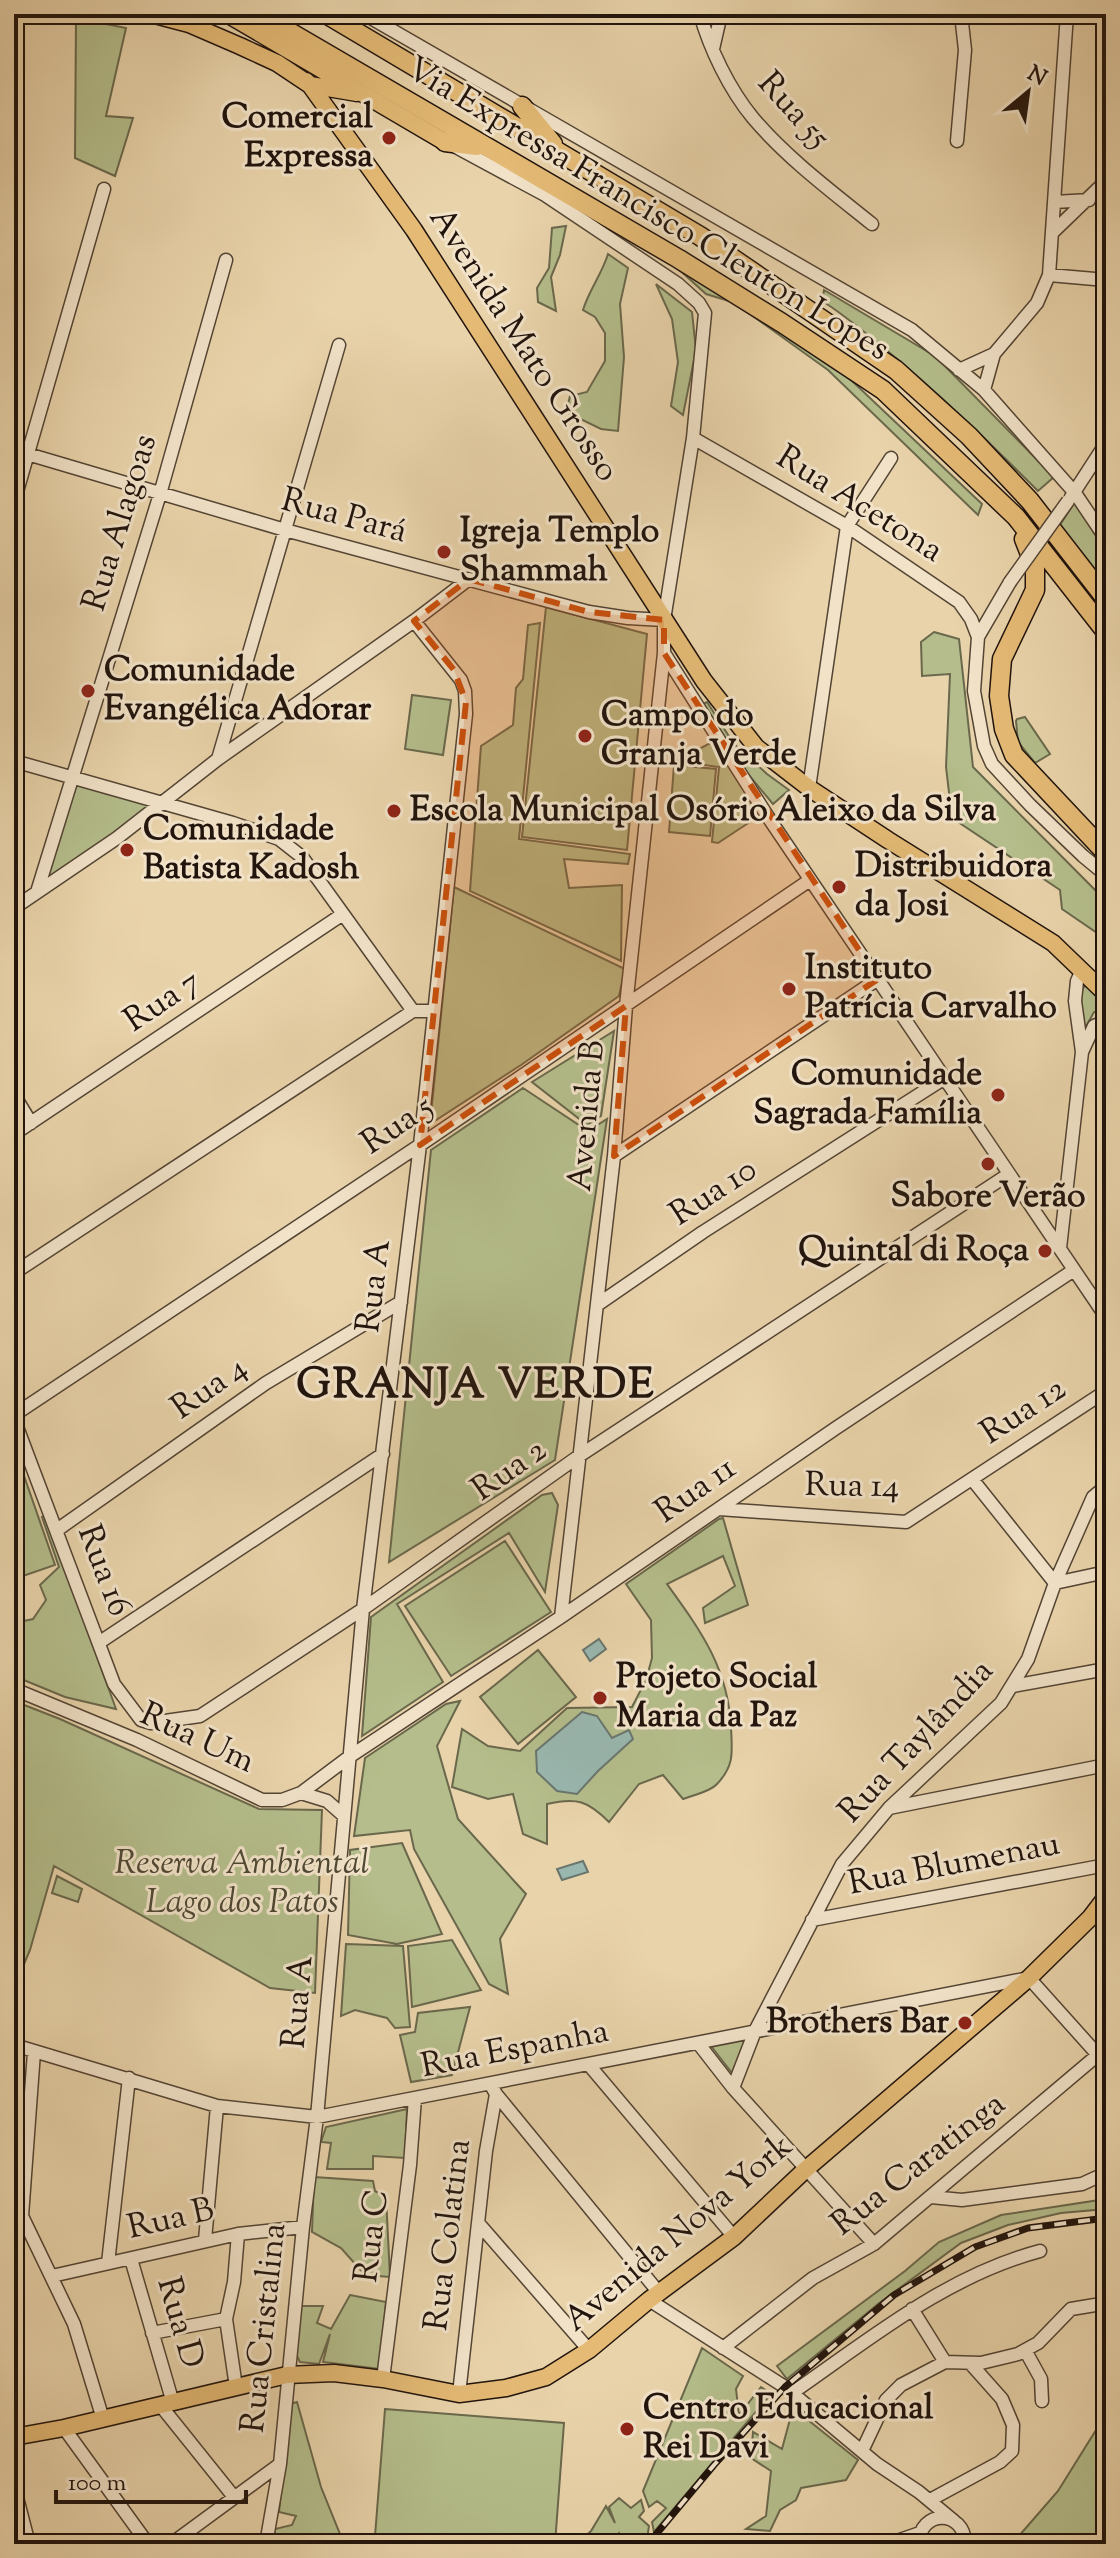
<svg xmlns="http://www.w3.org/2000/svg" width="1120" height="2558" font-family="'Sorts Mill Goudy',serif">
	<style>
		.green { fill: #b4bd8b; stroke: #6a684c; stroke-width: 2 }
		.water { fill: #99b7af; stroke: #69766e; stroke-width: 2 }
		.lines { fill: none; stroke-linecap: round; stroke-linejoin: round }
		.minor-casing { stroke: #534434; stroke-width: 15 }
		.major-casing { stroke: #21140d; stroke-width: 19 }
		.highway-casing { stroke: #21140d; stroke-width: 21 }
		.minor { stroke: #f1e2c8; stroke-width: 12 }
		.major { stroke: #e4ba75; stroke-width: 16 }
		.highway { stroke: #e4ba75; stroke-width: 18 }
		.rail-casing { stroke: #21140d; stroke-width: 7 }
		.rail { stroke: #f1e2c8; stroke-width: 4; stroke-dasharray: 12; stroke-linecap: butt }
		.minor-bridge-casing { stroke: #534434; stroke-width: 15; stroke-linecap: butt }
		.minor-bridge { stroke: #f1e2c8; stroke-width: 12 }
		.marked { fill: #ca4f0c; fill-opacity: 0.2; stroke: #ca4f0c; stroke-width: 6; stroke-dasharray: 16 10; stroke-linejoin: round }
		.poi-dot { fill: #8f2418; stroke: #f1e2c8; stroke-width: 3 }
		.labels { text-anchor: middle; dominant-baseline: central; stroke-width: 6; stroke-linejoin: round; paint-order: stroke }
		.street-label { font-size: 34px; fill: #21140d; stroke: #f1e2c8 }
		.poi-label { font-size: 34px; font-weight: bold; fill: #21140d; stroke: #f1e2c8; text-anchor: start }
		.park-label { font-size: 34px; font-style: italic; fill: #4d4733; stroke: #f1e2c8 }
		.district-label { font-size: 42px; font-weight: bold; letter-spacing: 2px; fill: #21140d; stroke: #f1e2c8 }
	</style>
	<rect width="100%" height="100%" fill="#e9d3aa"/>
	<filter id="stains"><feTurbulence type="fractalNoise" baseFrequency=".0025" numOctaves="4"/><feColorMatrix values="0 0 0 0 .2 0 0 0 0 .09 0 0 0 0 .02 0 0 0 .5 -.17"/></filter>
	<radialGradient id="worn" r=".72"><stop offset=".6" stop-color="#630" stop-opacity="0"/><stop offset="1" stop-color="#630" stop-opacity=".3"/></radialGradient>
	<path class="green" d="M76,18L126,28L106,116L133,118L115,176L75,158Z
		M566,226L560,255L551,277L556,311L538,302L537,288L549,268L552,228Z
		M608,254L628,268L620,304L624,357L618,431L601,429L566,412L570,396L587,392L605,361V333L595,317L583,310C589,290 602,274 608,254Z
		M664,256L832,362L982,504L978,515L828,370L750,314L729,301L706,294Z
		M656,284L692,312L696,350L683,415L671,406L678,362L672,319Z
		M824,290L935,356L1054,477L1038,491C989,442 939,393 885,349C864,332 845,315 822,301Z
		M1076,500L1106,548V590L1058,528Z
		M546,607L647,634L627,850L522,837Z
		M540,623L519,839L630,854L628,864L564,859L569,888L622,885L621,961L470,891L481,746L513,725L516,688L523,679L528,625Z
		M934,632L959,639L973,767L1106,901V939L1062,909L1060,890L952,818L946,767L950,674L922,676L921,642Z
		M412,695L451,700L443,755L405,749Z
		M707,702L734,744L767,774L789,790L773,804L748,774L701,705Z
		M1025,717L1050,754L1035,763L1018,742L1016,721L1017,719Z
		M716,740L759,816L718,843L712,842L719,767L676,761Z
		M674,765L716,769L710,836L669,832Z
		M71,777L162,804L37,892Z
		M454,887L625,969L619,996L521,1065L430,1124Z
		M1089,982L1106,998V1009L1094,1012L1083,1032L1080,991Z
		M614,1031L601,1116L587,1125L532,1082Z
		M523,1088L588,1131L607,1119L555,1460L389,1562L431,1150Z
		M14,1447L55,1565L14,1579Z
		M552,1493L558,1505L545,1592L509,1533L397,1604L443,1682L362,1736L371,1617L542,1495Z
		M46,1515L116,1709L65,1697L14,1676V1623L33,1619L46,1600L40,1585L59,1567L42,1517Z
		M723,1518L748,1605L705,1623L703,1608L735,1586L723,1556L667,1584C701,1631 728,1668 731,1727C732,1752 735,1765 717,1784C710,1792 693,1795 683,1799L663,1775L639,1784L609,1822C588,1801 577,1797 547,1804V1844L523,1834L513,1794L488,1799L452,1787L462,1729L488,1746L520,1751L567,1708L632,1707L646,1680L652,1658L651,1620L626,1584L719,1519Z
		M505,1541L551,1612L451,1676L405,1606Z
		M538,1650L576,1697L518,1744L480,1697Z
		M14,1701L60,1719L259,1809L322,1810L315,1993L270,1988L54,1866L30,1950L14,1988Z
		M460,1701L437,1746L458,1819L526,1894L500,1939L508,1994L489,1984L414,1849L410,1830L354,1836L365,1758L446,1704Z
		M402,1843L442,1934L397,1944L348,1935L350,1850Z
		M57,1876L82,1889L78,1902L52,1893Z
		M452,1940L481,1990L412,2007L408,1946Z
		M346,1944L403,1946L410,2027L395,2028L387,2018L355,2010L341,2016Z
		M470,2007L452,2075L411,2082L400,2035L415,2032L418,2013Z
		M746,2038L732,2073L711,2046Z
		M407,2109L405,2158L373,2156V2169H327L331,2143L321,2142L326,2127Z
		M314,2177L373,2181L375,2191L386,2197L390,2277L365,2275L341,2248L312,2232Z
		M1106,2199V2209L1061,2213L1008,2225L961,2243L878,2304L787,2379L777,2366L905,2271L939,2242L1001,2215Z
		M350,2295L386,2302L380,2369L323,2362L330,2334L319,2364L300,2362L295,2352L301,2306H323L317,2323L331,2329Z
		M702,2348L743,2376L736,2389L739,2415L761,2387L771,2394L654,2532L652,2522L666,2508L657,2501L649,2507L643,2491Z
		M297,2402L321,2487L344,2544H273L275,2529L292,2525L296,2516L279,2512L290,2404Z
		M793,2408L858,2460L846,2480L801,2488L796,2500L780,2510L770,2531L746,2529L766,2516L771,2471L751,2458L753,2432L782,2449Z
		M385,2409L564,2423L555,2544H470L375,2536Z
		M1106,2414V2544H1012L1058,2491Z
		M619,2498L631,2508L641,2500L644,2511L639,2517L649,2526L647,2539L642,2544H623L619,2533L608,2544H577L591,2531L606,2506L615,2523L609,2507Z"/>
	<path class="water" d="M599,1639L606,1649L590,1661L583,1650Z
		M582,1712L597,1716L612,1738L629,1730L633,1739L598,1771L577,1794L557,1791L537,1772L536,1751Z
		M583,1861L588,1872L562,1880L557,1869Z"/>
	<g class="lines">
		<g class="minor-casing">
			<path id="minor" d="M364,14L912,330L984,390L1075,493L1106,539
				M700,14C710,49 729,89 753,118C787,158 831,191 872,224
				M713,49L721,14
				M957,141L965,50L961,14
				M454,146L545,195L678,284L699,303L705,313L693,438L664,620V653L626,1006L614,1156L561,1617
				M1054,202L1089,200
				M1052,233L1106,181
				M1049,275L1106,280
				M959,370L994,354
				M984,390L994,354L1037,303L1049,275L1067,14
				M693,438L847,526L959,602L971,619L978,637
				M14,450L285,530L589,612L628,618L664,620
				M1071,497L1106,443
				M14,502L104,189
				M1010,582L978,637L974,691L984,746L992,764L1030,805L1083,856L1106,875
				M664,653L768,817L1106,1317
				M218,759L339,345
				M14,761L233,823L279,839L302,857L413,1011
				M809,788L847,526L891,458
				M37,892L160,494L226,260
				M14,908L117,838L218,759L414,621L469,579
				M1082,1052L1094,1026L1106,1021
				M14,1095L31,1123
				M14,1134L343,914
				M614,1156L878,979
				M1060,1248L1082,1052L1075,1001L1077,981L1082,970
				M14,1273L413,1011H434
				M597,1305L703,1232L945,1078
				M14,1415L420,1145L810,880
				M14,1419L114,1684L141,1720L151,1723L200,1716L363,1609L579,1456L1009,1174
				M972,1479L1055,1583
				M719,1509L906,1522L1106,1391
				M57,1530L266,1383L401,1302
				M1055,1583L1106,1572
				M100,1642L383,1454
				M1013,1686L1106,1669
				M14,1689L137,1740L262,1800H282L301,1793L349,1757L561,1617L836,1428L1074,1270
				M301,1793L327,1801L344,1816
				M889,1808L1106,1765
				M812,1920L1106,1865
				M698,2043L733,2088L874,2244
				M14,2045L217,2106L317,2117L1029,1978L1098,2055
				M589,2065L734,2237
				M733,2088L755,2031L842,1864L889,1808L1001,1703L1028,1659L1055,1583L1093,1497L1106,1486
				M496,2094L660,2294
				M931,2197L962,2200L1082,2184L1106,2173
				M14,2205L22,2216L74,2324L103,2419
				M22,2216L34,2052
				M479,2224L589,2350
				M205,2240L217,2106
				M131,2259L173,2403
				M108,2263L129,2078
				M52,2276L238,2234L303,2227
				M649,2300L785,2387L877,2464L919,2492L954,2521
				M912,2309L945,2362
				M152,2333L226,2319
				M723,2348L813,2278L874,2244L1106,2048
				M1025,2350L1041,2379L1042,2401
				M383,2379L410,2165L415,2098
				M236,2387L226,2319L234,2282L238,2234
				M792,2393C870,2339 946,2276 1040,2251
				M459,2394L486,2151L496,2094L491,2085
				M161,2406L234,2497
				M64,2428L148,2544
				M862,2451L886,2400L901,2385L945,2362L981,2363L1018,2354L1038,2343L1071,2309L1095,2305
				M14,2486L29,2544
				M930,2500L1000,2462L1012,2451L1013,2425L1002,2399L970,2363
				M171,2544L280,2464
				M266,2544L280,2464L303,2227L317,2117L363,1609L420,1145L466,714L465,691L461,680L414,621
				M888,2544L920,2533
				M919,2544C919,2509 965,2509 965,2544"/>
		</g>
		<g class="major-casing">
			<path id="major" d="M151,14L189,24L240,46L277,63L310,85L414,230L704,681L756,747L809,788L888,840L1053,943L1106,994
				M227,14L445,142
				M306,81L310,85L357,93
				M14,2437L64,2428L287,2375L334,2373L383,2379L459,2394L506,2388L546,2377L589,2350L649,2300L734,2237L805,2170L1029,1978L1090,1918L1106,1897"/>
		</g>
		<g class="highway-casing">
			<path id="highway" d="M259,14L679,259L782,323L883,390L1016,517L1106,632
				M326,14L700,236L896,370L969,436L1030,501L1106,599
				M522,106L553,144
				M445,142L477,146
				M1024,539L1035,567V590L1002,659L999,696L1004,729L1014,755L1106,853"/>
		</g>
		<use href="#minor" class="minor"/>
		<use href="#major" class="major"/>
		<use href="#highway" class="highway"/>
		<g class="rail-casing">
			<path id="rail" d="M648,2544L714,2465L785,2387L894,2295L975,2247L1028,2228L1106,2218"/>
		</g>
		<use href="#rail" class="rail"/>
		<g class="minor-bridge-casing">
			<path id="minor-bridge" d="M1010,582L1068,501"/>
		</g>
		<use href="#minor-bridge" class="minor-bridge"/>
	</g>
	<path class="marked" d="M469,579L589,612L664,620V653L878,979L614,1156L626,1006L420,1145L466,702L454,670L414,621Z"/>
	<g class="poi-dot">
		<circle cx="389" cy="138" r="8"/>
		<circle cx="444" cy="552" r="8"/>
		<circle cx="88" cy="691" r="8"/>
		<circle cx="585" cy="736" r="8"/>
		<circle cx="394" cy="811" r="8"/>
		<circle cx="127" cy="850" r="8"/>
		<circle cx="839" cy="887" r="8"/>
		<circle cx="789" cy="989" r="8"/>
		<circle cx="998" cy="1095" r="8"/>
		<circle cx="988" cy="1164" r="8"/>
		<circle cx="1045" cy="1251" r="8"/>
		<circle cx="600" cy="1698" r="8"/>
		<circle cx="965" cy="2023" r="8"/>
		<circle cx="627" cy="2429" r="8"/>
	</g>
	<g class="labels">
		<g class="street-label">
			<text transform="translate(793 111) rotate(48)">Rua 55</text>
			<text transform="translate(647 210) rotate(31)">Via Expressa Francisco Cleuton Lopes</text>
			<text transform="translate(523 345) rotate(57)">Avenida Mato Grosso</text>
			<text transform="translate(859 505) rotate(32)">Rua Acetona</text>
			<text transform="translate(344 517) rotate(15)">Rua Pará</text>
			<text transform="translate(121 523) rotate(-73)">Rua Alagoas</text>
			<text transform="translate(163 1002) rotate(-34)">Rua 7</text>
			<text transform="translate(588 1116) rotate(-85)">Avenida B</text>
			<text transform="translate(398 1126) rotate(-34)">Rua 5</text>
			<text transform="translate(714 1193) rotate(-33)">Rua 10</text>
			<text transform="translate(375 1286) rotate(-83)">Rua A</text>
			<text transform="translate(210 1389) rotate(-35)">Rua 4</text>
			<text transform="translate(1024 1412) rotate(-33)">Rua 12</text>
			<text transform="translate(510 1471) rotate(-35)">Rua 2</text>
			<text transform="translate(852 1487) rotate(1)">Rua 14</text>
			<text transform="translate(696 1491) rotate(-35)">Rua 11</text>
			<text transform="translate(103 1571) rotate(69)">Rua 16</text>
			<text transform="translate(197 1739) rotate(25)">Rua Um</text>
			<text transform="translate(917 1742) rotate(-47)">Rua Taylândia</text>
			<text transform="translate(954 1865) rotate(-11)">Rua Blumenau</text>
			<text transform="translate(299 2002) rotate(-85)">Rua A</text>
			<text transform="translate(515 2050) rotate(-11)">Rua Espanha</text>
			<text transform="translate(919 2165) rotate(-38)">Rua Caratinga</text>
			<text transform="translate(171 2220) rotate(-13)">Rua B</text>
			<text transform="translate(679 2234) rotate(-40)">Avenida Nova York</text>
			<text transform="translate(449 2235) rotate(-83)">Rua Colatina</text>
			<text transform="translate(373 2236) rotate(-83)">Rua C</text>
			<text transform="translate(179 2323) rotate(74)">Rua D</text>
			<text transform="translate(265 2328) rotate(-84)">Rua Cristalina</text>
		</g>
		<g class="poi-label">
			<text x="373" y="118" text-anchor="end">Comercial<tspan x="373" dy="39">Expressa</tspan></text>
			<text x="460" y="532">Igreja Templo<tspan x="460" dy="39">Shammah</tspan></text>
			<text x="104" y="671">Comunidade<tspan x="104" dy="39">Evangélica Adorar</tspan></text>
			<text x="601" y="716">Campo do<tspan x="601" dy="39">Granja Verde</tspan></text>
			<text x="410" y="811">Escola Municipal Osório Aleixo da Silva</text>
			<text x="143" y="830">Comunidade<tspan x="143" dy="39">Batista Kadosh</tspan></text>
			<text x="855" y="867">Distribuidora<tspan x="855" dy="39">da Josi</tspan></text>
			<text x="805" y="969">Instituto<tspan x="805" dy="39">Patrícia Carvalho</tspan></text>
			<text x="982" y="1075" text-anchor="end">Comunidade<tspan x="982" dy="39">Sagrada Família</tspan></text>
			<text x="988" y="1197" text-anchor="middle">Sabore Verão</text>
			<text x="1029" y="1251" text-anchor="end">Quintal di Roça</text>
			<text x="616" y="1678">Projeto Social<tspan x="616" dy="39">Maria da Paz</tspan></text>
			<text x="949" y="2023" text-anchor="end">Brothers Bar</text>
			<text x="643" y="2409">Centro Educacional<tspan x="643" dy="39">Rei Davi</tspan></text>
		</g>
		<g class="park-label">
			<text x="242" y="1864">Reserva Ambiental<tspan x="242" dy="39">Lago dos Patos</tspan></text>
		</g>
		<g class="district-label">
			<text x="476" y="1387">GRANJA VERDE</text>
		</g>
	</g>
	<rect width="1120" height="2558" fill="none" stroke="#e9d3aa" stroke-width="48"/>
	<rect x="16" y="16" width="1088" height="2526" fill="none" stroke="#21140d" stroke-width="4"/>
	<rect x="24" y="24" width="1072" height="2510" fill="none" stroke="#21140d" stroke-width="2"/>
	<g transform="translate(1028 92) rotate(29)" stroke="#f1e2c8" stroke-width="6" paint-order="stroke">
	<path d="M0-6L14 30L0 20L-14 30Z" fill="#21140d"/>
	<text y="-12" font-size="22" font-weight="bold" text-anchor="middle" fill="#21140d">N</text>
	</g>
	<path d="M56 2490v12h190v-12" fill="none" stroke="#21140d" stroke-width="4"/>
	<text x="68" y="2490" font-size="24" fill="#21140d" stroke="#f1e2c8" stroke-width="6" paint-order="stroke">100 m</text>
	<rect width="100%" height="100%" filter="url(#stains)"/>
	<rect width="100%" height="100%" fill="url(#worn)"/>
</svg>
